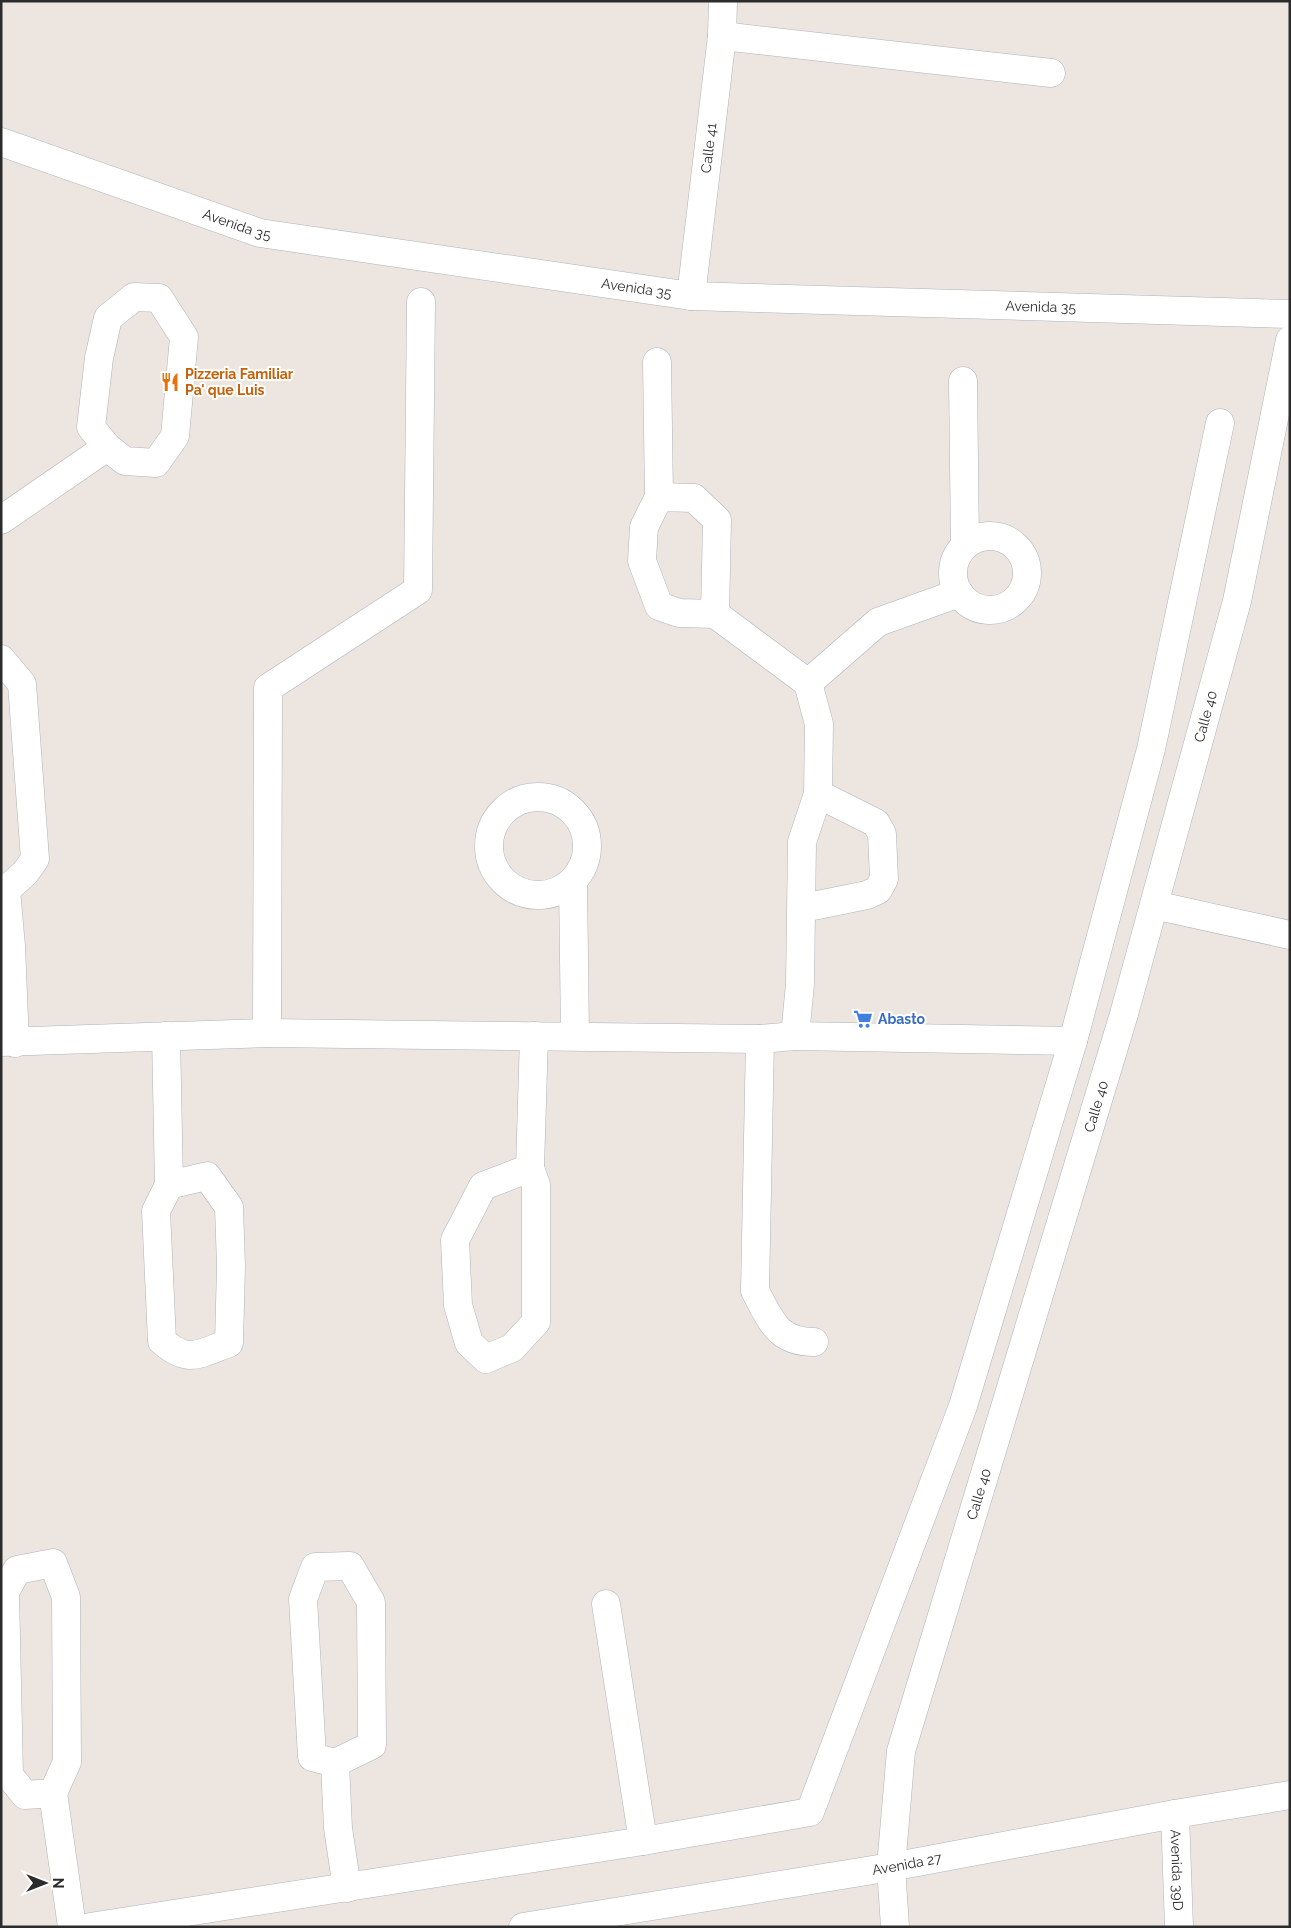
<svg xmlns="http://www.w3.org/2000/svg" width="1291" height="1928" font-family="Raleway,sans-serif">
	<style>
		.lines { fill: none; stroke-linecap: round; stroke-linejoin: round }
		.street-casing { stroke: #afb2bc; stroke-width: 29 }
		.street { stroke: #fff; stroke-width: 28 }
		.labels { text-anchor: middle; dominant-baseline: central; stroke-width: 4; stroke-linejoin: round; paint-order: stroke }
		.street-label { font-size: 14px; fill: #2c2c2c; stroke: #fff }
		.food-label { font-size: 14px; font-weight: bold; fill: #c56008; stroke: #fff; text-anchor: start }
		.shop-label { font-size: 14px; font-weight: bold; fill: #366cbe; stroke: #fff; text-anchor: start }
	</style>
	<rect width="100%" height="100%" fill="#ede5df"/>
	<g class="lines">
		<g class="street-casing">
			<g id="street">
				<path d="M722,36L1051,73"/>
				<path id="s1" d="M1,142L260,233L691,296L1290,314"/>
				<path id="s2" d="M691,296L722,36L723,1"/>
				<path d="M134,297L159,298L184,337L175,436L156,463L125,461L107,447L91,427L99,358L108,318Z"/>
				<path d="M657,362L659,497"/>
				<path d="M963,381L965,545"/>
				<path d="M1,520L107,447"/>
				<circle cx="990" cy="573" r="37"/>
				<path d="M715,614L717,520L694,498L659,497L644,527L642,561L659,606L679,613L715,614L808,683"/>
				<path d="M1,659L22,684L35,859L25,873L6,890L1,888"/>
				<circle cx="538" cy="846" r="49"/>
				<path d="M573,881L575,1036"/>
				<path d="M6,890L11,946L15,1043"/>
				<path d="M1154,905L1290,935"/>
				<path d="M803,908L867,895L878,890L884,879L882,834L876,823L818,794"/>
				<path d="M267,1033L268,688L418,590L421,302"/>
				<path d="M166,1036L169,1185"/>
				<path d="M795,1036L800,984L802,842L818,794L819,724L808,683L878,622L959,593"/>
				<path d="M760,1039L755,1291C771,1320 777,1342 814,1342"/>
				<path d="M1,1042L267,1033L760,1039L795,1036L1073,1041"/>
				<path d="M530,1168L536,1185V1322L512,1348L486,1359L469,1343L458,1305L455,1240L483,1186Z"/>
				<path d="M530,1168L534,1036"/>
				<path d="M207,1176L229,1207L231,1266L229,1343C199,1354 188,1364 162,1341L156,1211L169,1185Z"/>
				<path d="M53,1563L66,1597L67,1762L53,1793L25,1795L9,1775L5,1592L17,1570Z"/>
				<path d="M350,1566L371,1602L372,1745L335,1763L312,1757L303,1599L315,1567Z"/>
				<path d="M606,1604L643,1841"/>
				<path d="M335,1763L338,1828L347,1888"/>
				<path d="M53,1793L72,1927"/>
				<path id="s3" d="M1175,1814L1179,1927"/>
				<path d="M90,1927L643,1841L810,1812L963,1406L1073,1041L1151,749L1220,423"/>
				<path id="s4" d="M523,1927L891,1867L1175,1814L1290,1795"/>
				<path id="s5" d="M895,1927L891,1867L901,1751L1124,1014L1237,601L1290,340"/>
			</g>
		</g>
		<use href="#street" class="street"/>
	</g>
	<defs>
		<g id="restaurant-bare" transform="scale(1.5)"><path d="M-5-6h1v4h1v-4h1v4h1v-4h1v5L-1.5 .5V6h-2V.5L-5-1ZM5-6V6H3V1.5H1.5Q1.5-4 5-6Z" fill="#e8710a" stroke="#fff" stroke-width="2.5" paint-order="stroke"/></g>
		<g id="supermarket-bare" transform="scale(1.5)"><path d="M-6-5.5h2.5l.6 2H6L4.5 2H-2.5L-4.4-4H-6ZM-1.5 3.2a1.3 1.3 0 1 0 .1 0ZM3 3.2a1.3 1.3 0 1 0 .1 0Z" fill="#3f7fe0" stroke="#fff" stroke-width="2.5" paint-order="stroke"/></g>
	</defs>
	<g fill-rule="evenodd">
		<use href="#restaurant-bare" x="170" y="382"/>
		<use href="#supermarket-bare" x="863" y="1019"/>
	</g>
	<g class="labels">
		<g class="street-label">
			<text stroke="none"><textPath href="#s2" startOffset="149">Calle 41</textPath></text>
			<text stroke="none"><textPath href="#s1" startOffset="250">Avenida 35</textPath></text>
			<text stroke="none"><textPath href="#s1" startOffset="655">Avenida 35</textPath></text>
			<text stroke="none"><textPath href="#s1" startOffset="1060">Avenida 35</textPath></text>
			<text stroke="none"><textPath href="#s5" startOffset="1255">Calle 40</textPath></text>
			<text stroke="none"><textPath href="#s5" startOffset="850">Calle 40</textPath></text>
			<text stroke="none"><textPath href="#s5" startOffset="445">Calle 40</textPath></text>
			<text stroke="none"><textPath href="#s4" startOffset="389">Avenida 27</textPath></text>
			<text stroke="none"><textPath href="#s3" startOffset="56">Avenida 39D</textPath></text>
		</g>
		<g class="food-label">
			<text x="185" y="374">Pizzeria Familiar<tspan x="185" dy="16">Pa' que Luis</tspan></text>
		</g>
		<g class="shop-label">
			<text x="878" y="1019">Abasto</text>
		</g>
	</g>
	<rect width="1291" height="1928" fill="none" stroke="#2c2c2c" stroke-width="5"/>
	<g transform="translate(45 1883) rotate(90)" stroke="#ffffff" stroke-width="4" paint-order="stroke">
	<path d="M0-4L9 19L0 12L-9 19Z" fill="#2c2c2c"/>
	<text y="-8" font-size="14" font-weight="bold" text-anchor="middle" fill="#2c2c2c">N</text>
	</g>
</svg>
